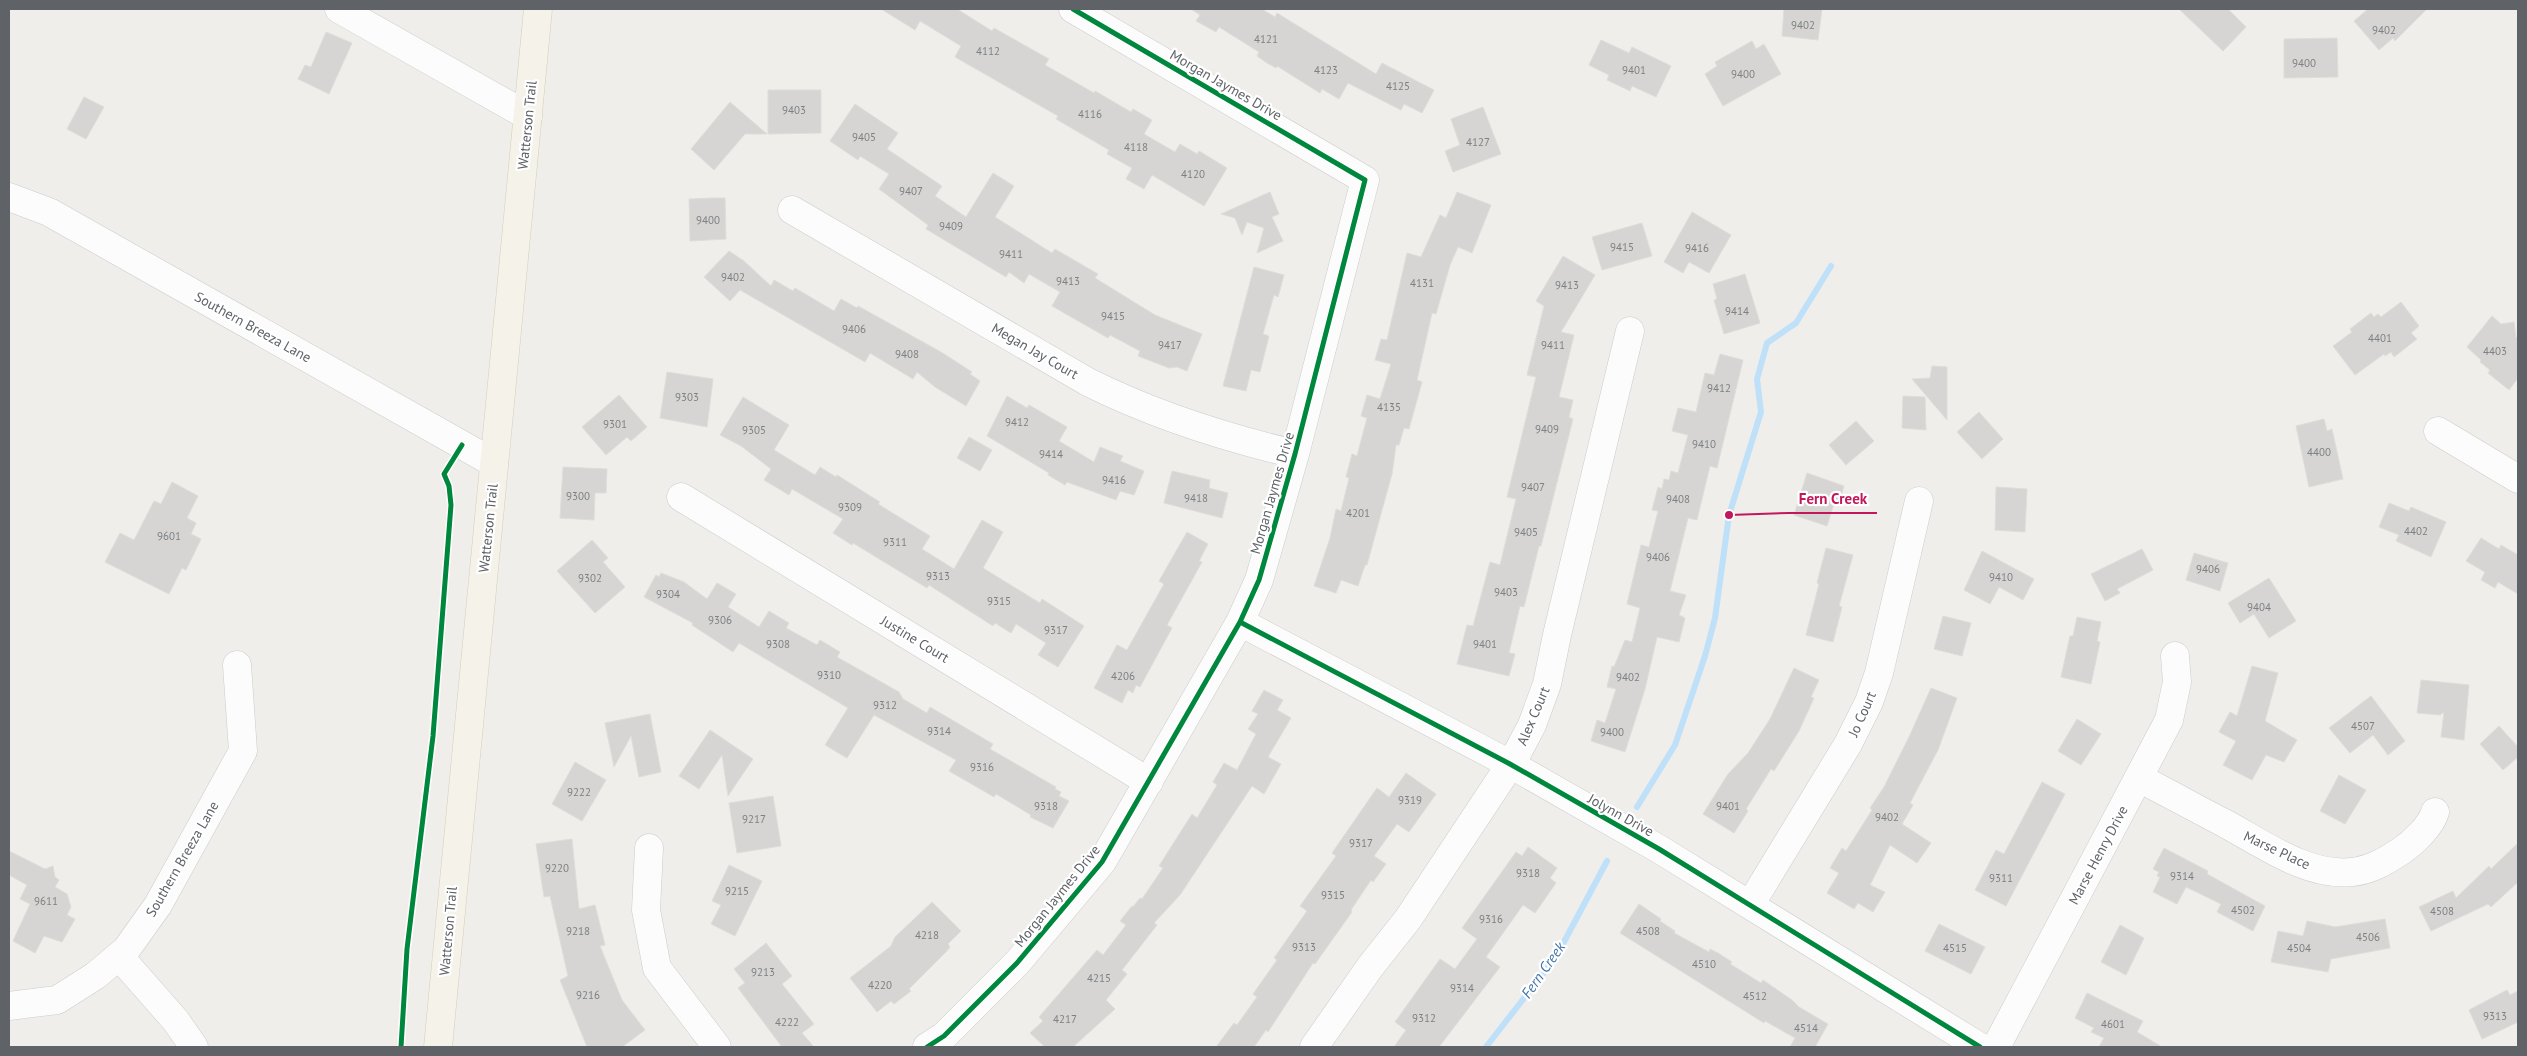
<svg xmlns="http://www.w3.org/2000/svg" width="2527" height="1056" font-family="'PT Sans',sans-serif">
	<style>
		.lines { fill: none; stroke-linecap: round; stroke-linejoin: round }
		.stream { stroke: #bfe0f9; stroke-width: 6 }
		.building { fill: #d6d5d3; stroke: #deddd9 }
		.minor-casing { stroke: #cbcccc; stroke-width: 29 }
		.major-casing { stroke: #d7ceb8; stroke-width: 29 }
		.minor { stroke: #fdfcfc; stroke-width: 28 }
		.major { stroke: #f4f2e9; stroke-width: 28 }
		.cycleway-casing { stroke: #fff; stroke-width: 8 }
		.cycleway { stroke: #00873e; stroke-width: 5 }
		.labels { text-anchor: middle; dominant-baseline: central; stroke-width: 4.5; stroke-linejoin: round; paint-order: stroke }
		.number-label { font-size: 11px; fill: #7e8184 }
		.street-label { font-size: 14px; fill: #5f6368; stroke: #fff }
		.water-label { font-size: 15px; font-style: italic; fill: #4174aa; stroke: #fff }
		.leader { fill: none; stroke: #c2185b; stroke-width: 2 }
		.callout-dot { fill: #c2185b; stroke: #fff; stroke-width: 2 }
		.callout-label { font-size: 15px; text-anchor: middle; font-weight: bold; fill: #c2185b; stroke: #fff; stroke-width: 4.5; stroke-linejoin: round; paint-order: stroke }
	</style>
	<rect width="100%" height="100%" fill="#efeeea"/>
	<g class="lines">
		<path class="stream" d="M1637,807L1675,745L1705,656L1715,618L1729,515L1761,412L1757,379L1767,343L1796,323L1831,266
			M1486,1047L1556,957L1607,861"/>
	</g>
	<path class="building" d="M881,9H957L992,31L994,28L1049,59L1045,65L1094,93L1095,91L1131,112L1133,109L1152,120L1144,134L1175,152L1180,144L1197,154L1199,151L1227,168L1204,206L1152,175L1144,189L1126,179L1132,168L1107,154L1109,150L1056,119L1058,116L955,57L961,46L920,21L915,30Z
		M1191,9H1262L1275,17L1277,13L1376,74L1382,63L1434,90L1422,113L1404,104L1401,110L1348,83L1339,99L1322,89L1320,93L1277,66L1276,68L1267,63L1257,56L1259,52L1219,27L1216,32L1196,21L1200,15Z
		M1784,9H1822L1818,40L1782,36Z
		M2179,9H2228L2246,27L2223,51Z
		M2368,9H2427L2395,41L2393,38L2379,50L2354,21Z
		M326,32L352,43L329,94L298,79L305,65L311,67Z
		M2337,38L2338,77L2284,78V39Z
		M1601,40L1629,53L1632,47L1671,66L1656,97L1632,86L1630,91L1607,80L1609,75L1589,65Z
		M1752,41L1756,49L1764,44L1781,74L1723,106L1705,74L1717,66L1715,62Z
		M768,90H821V133L768,134Z
		M84,97L104,107L86,139L67,129Z
		M730,102L767,134H745L714,170L691,149Z
		M855,104L898,133L887,149L942,186L935,196L966,217L993,173L1014,186L995,217L1052,253L1055,249L1098,274L1095,278L1155,315L1202,334L1187,371L1177,367L1169,368L1138,356L1140,351L1110,335L1108,338L1052,306L1060,292L1029,274L1024,283L1009,272L1006,277L926,229L928,225L879,189L889,174L860,156L858,160L830,141Z
		M1483,107L1501,154L1453,172L1445,151L1460,145L1451,119Z
		M1270,192L1279,214L1272,217L1283,241L1257,253L1264,228L1247,222L1242,235L1235,218L1221,214Z
		M1457,192L1491,205L1472,253L1458,247L1450,265L1436,314L1432,313L1417,380L1422,382L1409,429L1404,428L1399,445H1396L1392,474L1367,565H1365L1358,586L1341,580L1336,593L1314,586L1330,538L1336,509L1341,511L1349,478L1346,477L1352,454L1357,456L1367,418L1361,416L1367,395L1380,399L1391,364L1375,360L1381,339L1387,340L1407,253L1421,257L1440,215L1446,218Z
		M712,198H725L726,239L690,241L689,199Z
		M1692,212L1731,235L1709,273L1689,262L1683,273L1664,262Z
		M1642,223L1652,256L1602,270L1592,237Z
		M729,251L744,261L771,286L774,280L793,291L795,288L834,311L841,299L857,308L858,306L941,352L972,372L970,374L980,381L966,406L935,387L917,372L913,379L870,353L865,362L740,290L730,301L704,277Z
		M1563,256L1595,275L1561,332L1574,335L1559,397L1573,400L1569,417L1573,419L1541,546H1539L1524,607L1520,606L1509,653L1515,654L1509,676L1457,664L1467,625L1473,626L1490,562L1500,565L1516,499L1507,497L1536,377L1527,375L1544,306L1536,301Z
		M1254,267L1284,275L1278,297L1274,295L1263,334L1269,336L1260,372L1251,370L1246,391L1223,386Z
		M1745,274L1760,323L1724,334L1714,300L1717,299L1713,284Z
		M2401,302L2419,326L2411,333L2417,339L2394,357L2391,352L2385,356L2384,354L2355,375L2333,346L2352,332L2350,329L2371,313L2374,317L2378,314L2381,317Z
		M2492,316L2501,324L2514,322L2516,337L2518,339V378L2509,390L2488,373L2490,370L2480,362L2481,360L2467,347Z
		M1720,354L1743,360L1717,468L1710,466L1697,520L1688,518L1670,591L1686,595L1679,615L1685,618L1679,642L1657,637L1645,689L1625,752L1591,741L1597,720L1605,723L1616,689L1607,687L1612,666L1614,667L1625,640L1632,642L1640,608L1627,604L1641,545L1649,547L1658,511L1652,510L1658,487L1662,489L1664,479L1669,480L1671,471L1678,473L1688,435L1672,431L1678,408L1696,412L1705,373L1714,375Z
		M1932,366L1947,367V420L1912,379L1930,378Z
		M667,372L713,379L707,427L660,418Z
		M619,395L647,427L631,441L627,437L606,455L582,427Z
		M1007,396L1027,408L1029,405L1067,427L1059,441L1094,462L1100,447L1123,456L1120,461L1144,471L1134,495L1120,491L1116,500L1067,482L1065,485L1048,475L1049,473L987,436Z
		M1903,396L1925,397L1926,430L1902,428Z
		M743,397L789,425L774,450L815,475L820,467L836,477L837,475L880,502L878,504L930,536L922,549L954,569L982,520L1003,532L983,568L1040,603L1042,599L1084,626L1058,667L1038,655L1046,643L1016,624L1011,633L995,623L993,626L929,585L927,588L853,543L852,545L833,533L843,519L792,489L789,495L764,480L771,469L741,446L720,435Z
		M1979,412L2003,439L1982,459L1957,432Z
		M2324,419L2327,431L2332,429L2343,479L2309,487L2296,426Z
		M1856,421L1874,441L1846,465L1829,445Z
		M969,437L992,450L980,471L957,458Z
		M563,467L607,469L606,493H595L594,520L560,518Z
		M1172,471L1210,480L1209,488L1228,493L1222,518L1164,503Z
		M1807,473L1844,486L1838,506L1834,504L1827,526L1794,515Z
		M172,482L198,496L187,518L196,523L191,534L201,539L186,570L182,568L169,594L105,562L120,533L134,540L154,501L161,504Z
		M1996,487L2027,489L2025,532L1995,530Z
		M2389,503L2409,511L2411,507L2446,522L2431,557L2396,541L2399,535L2379,527Z
		M1187,532L1208,544L1199,561L1202,562L1167,625L1172,628L1140,687L1136,685L1133,693L1128,690L1122,703L1094,688L1117,645L1127,650L1164,584L1159,581Z
		M2481,538L2499,549L2501,545L2518,555V594L2498,582L2495,588L2481,580L2485,572L2466,561Z
		M592,540L608,558L603,562L625,587L595,613L557,571Z
		M1826,548L1853,555L1839,606L1842,607L1833,642L1806,635L1819,584L1817,583Z
		M2142,549L2153,570L2117,589L2120,593L2105,601L2091,574Z
		M1982,551L2034,579L2023,600L1999,587L1990,604L1964,590Z
		M2194,553L2228,563L2220,591L2186,580Z
		M661,573L684,582L707,599L717,583L736,594L728,607L759,627L769,611L789,623L786,628L817,645L820,640L840,652L837,657L899,692L903,699L927,713L930,707L993,744L990,749L1056,787L1055,789L1061,792L1059,796L1069,801L1053,828L1030,817L1031,815L996,794L994,797L949,771L956,760L874,715L847,758L825,745L848,708L739,643L733,652L692,625L693,623L644,597L656,575L659,577Z
		M2269,578L2296,621L2269,638L2254,614L2240,623L2228,603Z
		M1943,616L1971,623L1962,656L1934,649Z
		M2077,617L2101,622L2097,641L2100,642L2091,684L2061,677L2070,636H2073Z
		M2252,666L2278,673L2265,721L2297,740L2284,762L2266,755L2252,780L2223,765L2236,741L2219,732L2230,712L2237,716Z
		M1794,668L1819,680L1811,697L1814,698L1799,731L1774,771L1771,769L1746,809L1748,811L1734,833L1703,814L1728,774L1748,753L1770,719Z
		M2421,680L2469,685L2464,740L2441,737L2444,712L2440,715L2417,713Z
		M1931,688L1957,698L1938,750L1910,803L1913,805L1902,824L1931,843L1917,863L1890,845L1870,885L1885,892L1873,912L1858,903L1854,909L1827,893L1839,873L1830,868L1842,848L1846,851L1872,810L1870,808L1884,787L1909,737Z
		M1264,690L1283,700L1277,710L1291,718L1268,757L1281,764L1264,794L1252,786L1180,895L1154,923L1157,925L1122,970L1127,974L1106,1000L1115,1009L1073,1047H1045L1030,1033L1043,1021L1039,1017L1097,950L1103,955L1126,925L1120,921L1132,906L1133,907L1140,898L1142,899L1163,868L1159,866L1192,814L1197,818L1217,785L1213,782L1224,763L1237,770L1256,734L1248,729L1258,714L1252,711Z
		M2371,696L2405,741L2388,755L2373,735L2350,753L2329,728Z
		M650,714L661,772L639,777L631,736L614,767L605,723Z
		M2077,719L2101,734L2081,765L2058,751Z
		M2499,726L2518,747V757L2503,770L2480,744Z
		M710,730L753,759L728,796L722,755L699,789L679,776Z
		M575,762L606,780L582,821L552,804Z
		M1406,773L1436,794L1409,832L1397,824L1374,856L1386,864L1373,882L1371,880L1351,910L1352,912L1315,964L1313,963L1268,1032L1266,1030L1254,1047H1216L1234,1023L1237,1025L1257,997L1253,994L1277,960L1274,958L1307,911L1300,906L1336,856L1332,853L1377,788L1389,797Z
		M2339,775L2366,790L2345,824L2320,811Z
		M2042,782L2065,794L2006,906L1975,890L1996,850L2004,854Z
		M773,796L781,846L737,853L729,803Z
		M572,839L579,909L595,905L605,945L600,946L622,1000L645,1030L622,1047H587L560,980L568,976L550,896L544,897L536,844Z
		M2518,843V882L2491,907L2488,904L2431,931L2419,907L2453,891L2456,898L2489,866L2491,869Z
		M1528,847L1557,868L1550,878L1556,883L1535,913L1523,905L1486,957L1500,967L1439,1047H1394L1406,1030L1395,1022L1440,959L1455,969L1477,939L1462,928L1516,852L1522,856Z
		M2164,848L2208,871L2207,874L2265,906L2253,931L2217,912L2221,904L2186,887L2177,904L2153,892L2160,877L2157,876L2159,872L2153,869Z
		M9,851L45,869L53,866L55,877L59,880L55,887L67,894L71,907L67,915L75,919L62,942L44,936L35,953L13,941L30,904L20,899L27,885L9,875Z
		M729,865L762,881L735,936L711,924L721,905L712,901Z
		M932,902L961,931L948,944L950,947L945,953L909,989L911,991L894,1004L891,1001L877,1012L850,978L891,946L895,937Z
		M1639,904L1661,919L1660,921L1675,931L1674,933L1709,952L1710,949L1718,953L1732,962L1730,964L1761,983L1763,980L1792,1000L1799,1007L1828,1024L1815,1047H1790L1795,1038L1765,1021L1764,1023L1620,933Z
		M2385,919L2390,948L2331,959L2328,972L2271,962L2278,931L2303,936L2307,921L2335,927Z
		M1939,924L1985,947L1971,974L1925,951Z
		M2120,925L2144,938L2126,975L2101,962Z
		M766,943L792,976L782,984L814,1024L802,1033L814,1047H782L738,988L745,983L734,969Z
		M2507,990L2510,995L2518,991V1022L2482,1039L2469,1010Z
		M2087,993L2143,1021L2137,1032L2162,1047H2099L2104,1038L2091,1032L2094,1028L2075,1018Z"/>
	<g class="lines">
		<g class="minor-casing">
			<path id="minor" d="M339,9L528,116
				M9,197L49,212L494,463
				M792,210L1088,382C1154,415 1223,437 1295,454
				M2438,431L2518,479
				M681,497L1149,782
				M1240,622L1510,764L1659,849L1980,1047
				M2139,778C2168,793 2197,809 2226,824C2263,844 2308,877 2352,872C2371,870 2386,861 2401,851C2413,843 2431,826 2435,812
				M649,848L646,910L657,968L717,1047
				M1750,905L1848,744L1869,702L1879,673L1919,501
				M119,956L176,1021L194,1047
				M9,1006L57,1000L95,976L126,950L158,905L243,751L237,665
				M927,1047L944,1036L1017,963L1102,862L1240,622L1259,580L1295,454L1365,180L1073,9
				M1314,1047L1370,967L1408,919L1514,759L1532,725L1547,684L1557,635L1630,331
				M1996,1047L2169,720L2177,682L2175,656"/>
		</g>
		<g class="major-casing">
			<path id="major" d="M438,1047L538,9"/>
		</g>
		<use href="#minor" class="minor"/>
		<use href="#major" class="major"/>
		<g class="cycleway-casing">
			<path id="cycleway" d="M1240,622L1510,764L1659,849L1980,1047
				M401,1047L407,949L433,736L451,505L449,486L444,474L462,445
				M927,1047L944,1036L1017,963L1102,862L1240,622L1259,580L1295,454L1365,180L1073,9"/>
		</g>
		<use href="#cycleway" class="cycleway"/>
	</g>
	<g class="labels">
		<g class="number-label">
			<text x="1803" y="25">9402</text>
			<text x="2384" y="30">9402</text>
			<text x="1266" y="39">4121</text>
			<text x="988" y="51">4112</text>
			<text x="2304" y="63">9400</text>
			<text x="1326" y="70">4123</text>
			<text x="1634" y="70">9401</text>
			<text x="1743" y="74">9400</text>
			<text x="1398" y="86">4125</text>
			<text x="794" y="110">9403</text>
			<text x="1090" y="114">4116</text>
			<text x="864" y="137">9405</text>
			<text x="1478" y="142">4127</text>
			<text x="1136" y="147">4118</text>
			<text x="1193" y="174">4120</text>
			<text x="911" y="191">9407</text>
			<text x="708" y="220">9400</text>
			<text x="951" y="226">9409</text>
			<text x="1622" y="247">9415</text>
			<text x="1697" y="248">9416</text>
			<text x="1011" y="254">9411</text>
			<text x="733" y="277">9402</text>
			<text x="1068" y="281">9413</text>
			<text x="1422" y="283">4131</text>
			<text x="1567" y="285">9413</text>
			<text x="1737" y="311">9414</text>
			<text x="1113" y="316">9415</text>
			<text x="854" y="329">9406</text>
			<text x="2380" y="338">4401</text>
			<text x="1170" y="345">9417</text>
			<text x="1553" y="345">9411</text>
			<text x="2495" y="351">4403</text>
			<text x="907" y="354">9408</text>
			<text x="1719" y="388">9412</text>
			<text x="687" y="397">9303</text>
			<text x="1389" y="407">4135</text>
			<text x="1017" y="422">9412</text>
			<text x="615" y="424">9301</text>
			<text x="1547" y="429">9409</text>
			<text x="754" y="430">9305</text>
			<text x="1704" y="444">9410</text>
			<text x="2319" y="452">4400</text>
			<text x="1051" y="454">9414</text>
			<text x="1114" y="480">9416</text>
			<text x="1533" y="487">9407</text>
			<text x="578" y="496">9300</text>
			<text x="1196" y="498">9418</text>
			<text x="1678" y="499">9408</text>
			<text x="850" y="507">9309</text>
			<text x="1358" y="513">4201</text>
			<text x="2416" y="531">4402</text>
			<text x="1526" y="532">9405</text>
			<text x="169" y="536">9601</text>
			<text x="895" y="542">9311</text>
			<text x="1658" y="557">9406</text>
			<text x="2208" y="569">9406</text>
			<text x="938" y="576">9313</text>
			<text x="2001" y="577">9410</text>
			<text x="590" y="578">9302</text>
			<text x="1506" y="592">9403</text>
			<text x="668" y="594">9304</text>
			<text x="999" y="601">9315</text>
			<text x="2259" y="607">9404</text>
			<text x="720" y="620">9306</text>
			<text x="1056" y="630">9317</text>
			<text x="778" y="644">9308</text>
			<text x="1485" y="644">9401</text>
			<text x="829" y="675">9310</text>
			<text x="1123" y="676">4206</text>
			<text x="1628" y="677">9402</text>
			<text x="885" y="705">9312</text>
			<text x="2363" y="726">4507</text>
			<text x="939" y="731">9314</text>
			<text x="1612" y="732">9400</text>
			<text x="982" y="767">9316</text>
			<text x="579" y="792">9222</text>
			<text x="1410" y="800">9319</text>
			<text x="1046" y="806">9318</text>
			<text x="1728" y="806">9401</text>
			<text x="1887" y="817">9402</text>
			<text x="754" y="819">9217</text>
			<text x="1361" y="843">9317</text>
			<text x="557" y="868">9220</text>
			<text x="1528" y="873">9318</text>
			<text x="2182" y="876">9314</text>
			<text x="2001" y="878">9311</text>
			<text x="737" y="891">9215</text>
			<text x="1333" y="895">9315</text>
			<text x="46" y="901">9611</text>
			<text x="2243" y="910">4502</text>
			<text x="2442" y="911">4508</text>
			<text x="1491" y="919">9316</text>
			<text x="578" y="931">9218</text>
			<text x="1648" y="931">4508</text>
			<text x="927" y="935">4218</text>
			<text x="2368" y="937">4506</text>
			<text x="1304" y="947">9313</text>
			<text x="1955" y="948">4515</text>
			<text x="2299" y="948">4504</text>
			<text x="1704" y="964">4510</text>
			<text x="763" y="972">9213</text>
			<text x="1099" y="978">4215</text>
			<text x="880" y="985">4220</text>
			<text x="1462" y="988">9314</text>
			<text x="588" y="995">9216</text>
			<text x="1755" y="996">4512</text>
			<text x="2495" y="1016">9313</text>
			<text x="1424" y="1018">9312</text>
			<text x="1065" y="1019">4217</text>
			<text x="787" y="1022">4222</text>
			<text x="2113" y="1024">4601</text>
			<text x="1806" y="1028">4514</text>
		</g>
		<g class="street-label">
			<text transform="translate(1226 85) rotate(30)">Morgan Jaymes Drive</text>
			<text transform="translate(527 125) rotate(-84)">Watterson Trail</text>
			<text transform="translate(253 327) rotate(29)">Southern Breeza Lane</text>
			<text transform="translate(1035 351) rotate(30)">Megan Jay Court</text>
			<text transform="translate(1272 493) rotate(-74)">Morgan Jaymes Drive</text>
			<text transform="translate(488 528) rotate(-84)">Watterson Trail</text>
			<text transform="translate(915 639) rotate(31)">Justine Court</text>
			<text transform="translate(1862 714) rotate(-66)">Jo Court</text>
			<text transform="translate(1533 716) rotate(-67)">Alex Court</text>
			<text transform="translate(1621 815) rotate(29)">Jolynn Drive</text>
			<text transform="translate(2277 850) rotate(25)">Marse Place</text>
			<text transform="translate(2098 855) rotate(-62)">Marse Henry Drive</text>
			<text transform="translate(182 859) rotate(-60)">Southern Breeza Lane</text>
			<text transform="translate(1057 896) rotate(-51)">Morgan Jaymes Drive</text>
			<text transform="translate(448 931) rotate(-85)">Watterson Trail</text>
		</g>
		<g class="water-label">
			<text transform="translate(1543 970) rotate(-55)">Fern Creek</text>
		</g>
	</g>
	<path class="leader" d="M1729 515L1789 513H1877"/>
	<circle class="callout-dot" cx="1729" cy="515" r="5"/>
	<g class="callout-label">
		<text x="1833" y="504">Fern Creek</text>
	</g>
	<rect width="2527" height="1056" fill="none" stroke="#5f6368" stroke-width="20"/>
</svg>
